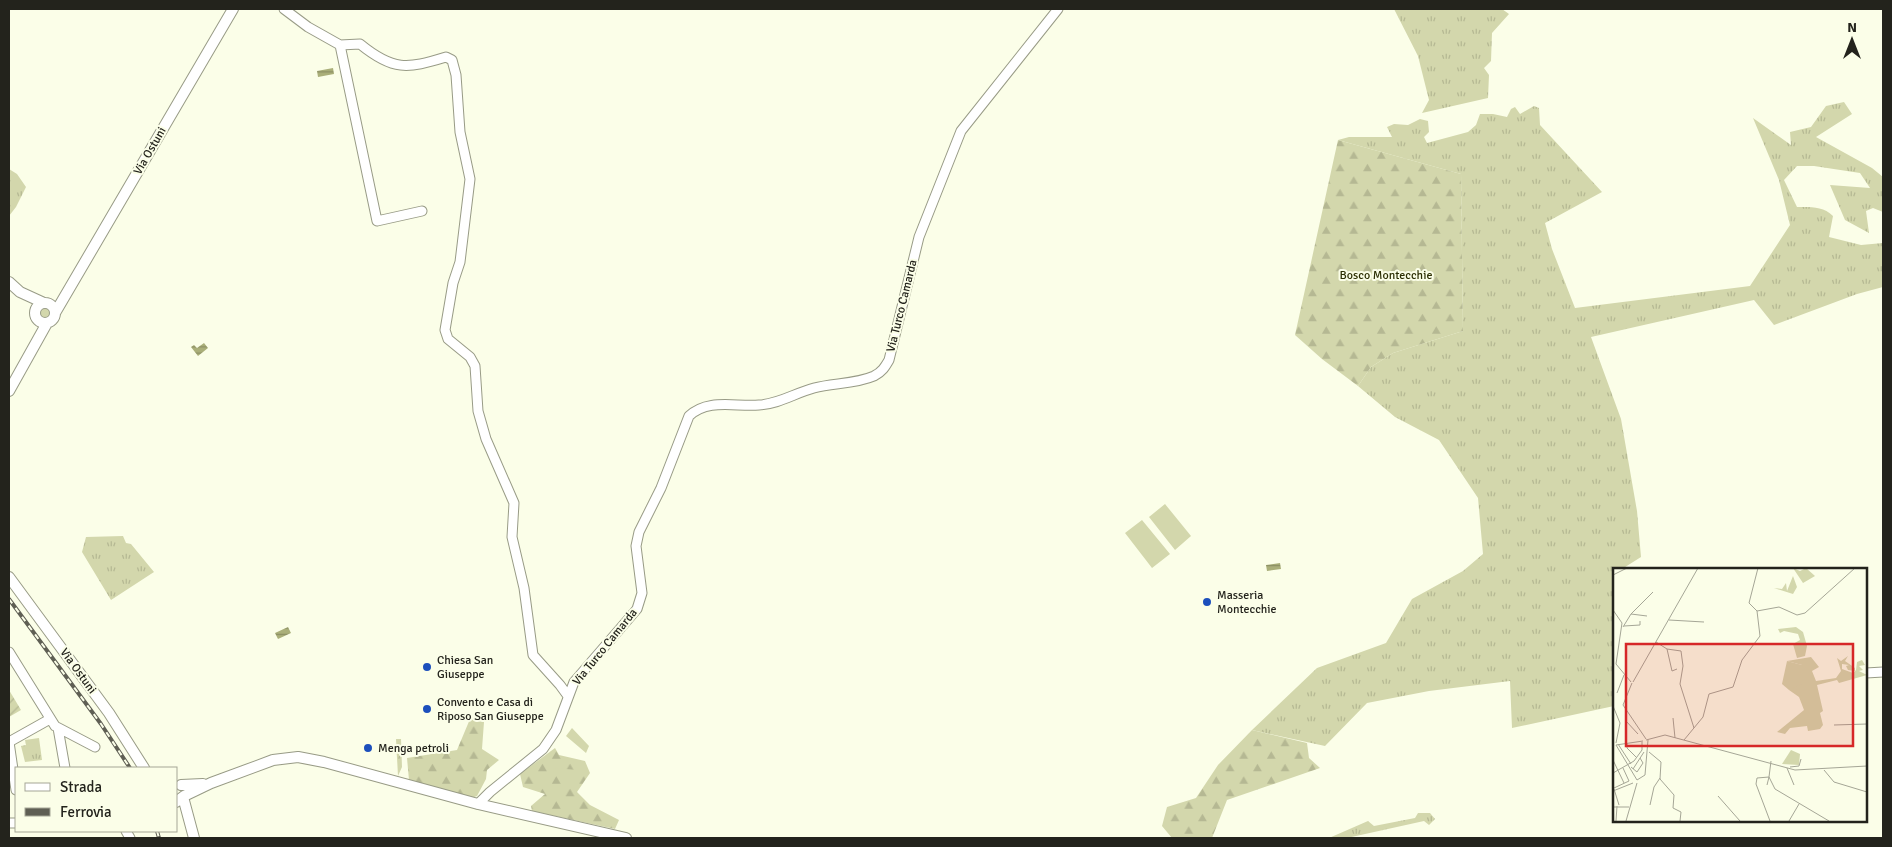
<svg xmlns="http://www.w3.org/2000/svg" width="1892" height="847" font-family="Signika,sans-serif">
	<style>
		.grass { fill: url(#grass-tufts) }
		.forest { fill: url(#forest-firs) }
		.garden { fill: url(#garden-furrows) }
		.pitch { fill: #d3d7ac }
		.water { fill: url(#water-rules) }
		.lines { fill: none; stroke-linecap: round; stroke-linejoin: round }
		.minor-casing { stroke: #989b86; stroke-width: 11 }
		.major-casing { stroke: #989b86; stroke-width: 12 }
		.minor { stroke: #fff; stroke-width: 9 }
		.major { stroke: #fff; stroke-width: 10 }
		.rail-casing { stroke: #5f5f54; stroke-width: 4 }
		.rail { stroke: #fbfee8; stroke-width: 2; stroke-dasharray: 5.5; stroke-linecap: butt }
		.poi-dot { fill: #1c4fbc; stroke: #fbfee8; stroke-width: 2 }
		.labels { text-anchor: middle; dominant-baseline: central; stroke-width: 4; stroke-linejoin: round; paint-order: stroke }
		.street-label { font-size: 12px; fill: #23231c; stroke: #fbfee8 }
		.park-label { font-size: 12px; fill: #2c2f03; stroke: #fbfee8 }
		.poi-label { font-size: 12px; fill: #23231c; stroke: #fbfee8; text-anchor: start }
		.inset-road { fill: none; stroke: #a5a696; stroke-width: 1 }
		.view { fill: #d62828; fill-opacity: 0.15; stroke: #d62828; stroke-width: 2.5 }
		.inset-edge { fill: none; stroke: #23231c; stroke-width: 2.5 }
	</style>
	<defs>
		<pattern id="grass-tufts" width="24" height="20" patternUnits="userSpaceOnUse" patternTransform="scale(1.25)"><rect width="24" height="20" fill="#d3d7ac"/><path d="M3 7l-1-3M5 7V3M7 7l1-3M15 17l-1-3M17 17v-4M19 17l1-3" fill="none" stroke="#b5b893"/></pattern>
		<pattern id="forest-firs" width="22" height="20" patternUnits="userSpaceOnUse" patternTransform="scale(1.25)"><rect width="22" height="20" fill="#d3d7ac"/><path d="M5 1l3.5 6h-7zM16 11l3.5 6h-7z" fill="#b5b893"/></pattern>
		<pattern id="garden-furrows" width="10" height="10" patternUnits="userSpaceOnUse" patternTransform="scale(1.25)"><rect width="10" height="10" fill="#d3d7ac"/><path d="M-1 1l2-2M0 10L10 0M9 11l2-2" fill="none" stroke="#b5b893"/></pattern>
		<pattern id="water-rules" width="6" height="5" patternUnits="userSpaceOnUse" patternTransform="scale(1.25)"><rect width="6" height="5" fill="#aaaf79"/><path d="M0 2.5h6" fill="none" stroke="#8a8e62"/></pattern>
	</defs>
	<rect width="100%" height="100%" fill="#fbfee8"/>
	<path class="grass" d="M1394,9H1502L1509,14L1492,33L1491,61L1484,68L1489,75L1488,98L1422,113L1429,100L1418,56Z
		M1844,102L1852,114L1816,137L1872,168L1883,177V212L1873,208L1866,211L1869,233L1845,220L1830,185L1870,188L1860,173L1814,166H1797L1784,180L1797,207C1811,207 1823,206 1833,216L1829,237L1861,245L1883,243V287L1857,294L1774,325L1754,300L1591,337L1621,419L1637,511L1641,557L1622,569L1614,570V706L1512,728L1510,681L1429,691L1367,703L1325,746L1252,730L1317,668L1386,643L1412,599L1463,571L1483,554L1478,498L1439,440L1395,417L1358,386L1371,367L1393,353L1463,331L1461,174L1338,140L1349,137H1392L1387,127L1394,124L1408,125L1420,119L1428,121L1429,132L1424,137L1427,143L1468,132L1476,125L1480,114H1493L1507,117L1511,109L1515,107L1520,114L1534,106L1539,108L1540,125L1602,192L1545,223L1552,249L1575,308L1750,286L1790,225L1779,180L1753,118L1791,145L1790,132L1811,127L1826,106Z
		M9,169L17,174L26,187L16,207L9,216Z
		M38 313a7 7 0 1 1 14 0a7 7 0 1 1-14 0Z
		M123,536L126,543L131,544L154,572L111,600L82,552L86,537Z
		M39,738L42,760L25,762L21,746L26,745L25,740Z
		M396,739H401L402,767L398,776Z
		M1418,813H1430L1435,819L1429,825L1424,821L1347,838H1329L1368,821L1374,826L1415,818Z"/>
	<path class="forest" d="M1338,140L1461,174L1463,331L1393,353L1371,367L1358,386L1322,359L1295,335Z
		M470,719L484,722L482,749L499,760L487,770L486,779L477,796L472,798L409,780L407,758L457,750Z
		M1252,730L1307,743L1309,758L1320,768L1227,800L1212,838H1172L1162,826L1167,807L1196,798L1218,765Z
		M555,748L559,755L585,761L590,773L577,792L590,805L619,820L615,829L532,811L531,806L545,794L523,787L520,774Z"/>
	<path class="garden" d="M9,690L21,710L9,717Z"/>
	<path class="pitch" d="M1165,504L1191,536L1175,550L1149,517Z
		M1142,520L1170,554L1152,568L1125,533Z
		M572,728L589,746L586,753L566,736Z
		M554,768L578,770V773H553Z"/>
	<path class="water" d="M333,68L334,74L318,77L317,71Z
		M204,343L208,348L198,356L191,347L194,345L197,348Z
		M1280,563L1281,569L1267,571L1266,565Z
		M288,627L291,633L278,639L275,633Z"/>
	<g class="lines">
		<g class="minor-casing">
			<path id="minor" d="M284,9L308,27L340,45L360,44C393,71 407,69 446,57L452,60L456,75L460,132L470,179L460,262L453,283L445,330L448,339L470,357L475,366L478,411L486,439L514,503L512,537L524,588L533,655L560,685L568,696
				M340,45L377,221L422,211
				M9,652L55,726L95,747
				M1866,673L1883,672
				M58,728L65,768
				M9,742L16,790
				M9,742L50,719
				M478,804L490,792L543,749L556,730L574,682L637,609L642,593L636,546L639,532L661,488L689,416C708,398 735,407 759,405C779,404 795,393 814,388C833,383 856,384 874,376C882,372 885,367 889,360L919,237L961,131L1058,9
				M9,823H16
				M126,831L130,838"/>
		</g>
		<g class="major-casing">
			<path id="major" d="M9,282L20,292L44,303
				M35 313a10 10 0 1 1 20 0a10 10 0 1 1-20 0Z
				M55,313L233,9
				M9,391L47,323
				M9,577L109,713L144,768
				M181,785L203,784
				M183,797L194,838
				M176,802L184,796L211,783L273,760L298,757L324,762L478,804L626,838"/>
		</g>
		<use href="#minor" class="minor"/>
		<use href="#major" class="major"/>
		<g class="rail-casing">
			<path id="rail" d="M9,599L101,724L130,768
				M157,831L159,838"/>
		</g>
		<use href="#rail" class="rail"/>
	</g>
	<g class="poi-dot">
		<circle cx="1207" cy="602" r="5"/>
		<circle cx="427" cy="667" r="5"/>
		<circle cx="427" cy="709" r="5"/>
		<circle cx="368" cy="748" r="5"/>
	</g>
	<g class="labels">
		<g class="street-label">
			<text transform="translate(150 151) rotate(-60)">Via Ostuni</text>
			<text transform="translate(902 306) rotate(-76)">Via Turco Camarda</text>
			<text transform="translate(605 647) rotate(-51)">Via Turco Camarda</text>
			<text transform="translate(78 671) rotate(54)">Via Ostuni</text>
		</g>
		<g class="park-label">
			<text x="1386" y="275">Bosco Montecchie</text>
		</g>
		<g class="poi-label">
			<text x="1217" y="595">Masseria<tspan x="1217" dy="14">Montecchie</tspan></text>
			<text x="437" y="660">Chiesa San<tspan x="437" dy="14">Giuseppe</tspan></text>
			<text x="437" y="702">Convento e Casa di<tspan x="437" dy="14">Riposo San Giuseppe</tspan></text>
			<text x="378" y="748">Menga petroli</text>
		</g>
	</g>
	<g transform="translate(1613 568)">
		<rect width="254" height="254" fill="#fbfee8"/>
		<path d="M180,0L187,3L193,0L202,8L190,15ZM180,8L184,19L180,26L161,20L169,21L173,15L174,23ZM183,59L190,64L194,78L192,88L184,90L180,76L187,72L185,66L171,63L167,65L165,61ZM235,88L232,93L242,100V103L235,102L233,98L236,97L229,96V101L240,105L243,102L244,94L249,92L252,97L246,98L250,102L246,103L254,107L226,115L224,112L204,117L210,143L207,145L210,157L207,161L195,163L194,158L177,160L172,166L164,164L191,142L186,129L176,122L189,97L174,93L198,89L206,99L199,103L203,113L223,110L228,103L224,90L228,93Z" fill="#d3d7ac"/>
		<path d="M174,93L189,97V116L176,122L169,116Z" fill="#d3d7ac"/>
		<path d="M178,182L187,186L186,197L169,196Z" fill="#d3d7ac"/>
		<path class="inset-road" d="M0,7L14,0M0,42L9,55L3,96L18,114M144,43L136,35L145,0M18,46L40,24M56,52L91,54M11,58L27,57V53M10,59L18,46L34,48M43,74L54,81L68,83L70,98L67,116L81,160M54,81L59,103L64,101M20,114L85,0M19,115L10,137L33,171M4,125L11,107M0,138L7,155L3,175M60,150L62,170M13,153L25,166M221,157L254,156M33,172L52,167L182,202L254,198M71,172L90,149L96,126L120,119L129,92L147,68L144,43L166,39L184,47L192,45L242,0M14,175V180L24,190M5,176L18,196M3,177L30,173M3,177L24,212M36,184L48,194L47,211L61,227L60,240L68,244L67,253M0,192L11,215M158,193L156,209L162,221L216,253M18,199L24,204L30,195L27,190M177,199L186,198L188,191M174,200L181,217M20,201L31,184M211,202L221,214L254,224M0,205L21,193L29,182V174M24,212L32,207L35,172M154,217L156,209L144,210L143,216L157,253M1,220L16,213L10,200M1,221L6,237M0,223L20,215M105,228L127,253M37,237L41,219L47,210M0,239H16M3,253L4,238M13,253L24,215M176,253L186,236"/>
		<path class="view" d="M13,76H240V178H13Z"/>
		<rect width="254" height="254" class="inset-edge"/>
	</g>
	<rect width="1892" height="847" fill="none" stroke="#23231c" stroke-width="20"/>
	<rect x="15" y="767" width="162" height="65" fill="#fbfee8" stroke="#a5a696"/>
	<rect x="25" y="783" width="25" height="8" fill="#ffffff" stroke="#a5a696"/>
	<text x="60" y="792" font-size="15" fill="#23231c">Strada</text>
	<rect x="25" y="808" width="25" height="8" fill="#5f5f54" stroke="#a5a696"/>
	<text x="60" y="817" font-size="15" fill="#23231c">Ferrovia</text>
	<g transform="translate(1852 40)" stroke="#fbfee8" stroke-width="4" paint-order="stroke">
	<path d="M0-4L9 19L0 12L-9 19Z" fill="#23231c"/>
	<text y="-8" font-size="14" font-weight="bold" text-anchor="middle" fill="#23231c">N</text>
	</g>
</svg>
